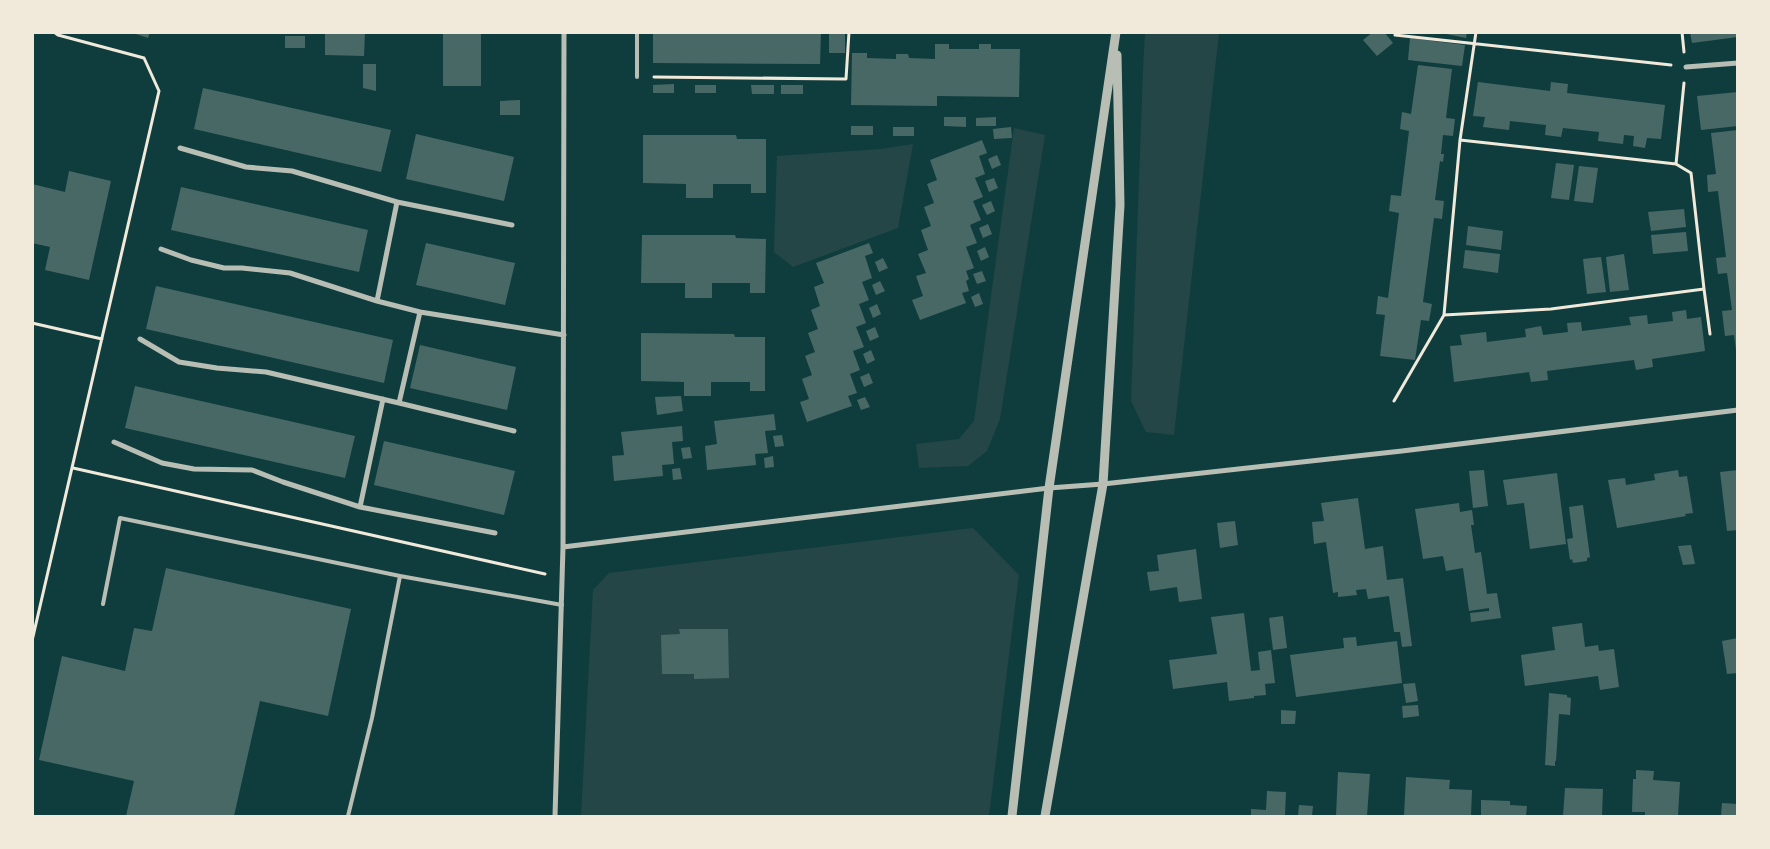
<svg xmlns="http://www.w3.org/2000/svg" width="1770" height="849" font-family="'Space Grotesk',sans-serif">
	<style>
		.green { fill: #244646 }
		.building { fill: #486865 }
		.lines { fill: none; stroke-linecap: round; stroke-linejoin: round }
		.path { stroke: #f1e9da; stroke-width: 3 }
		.service { stroke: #b8beb3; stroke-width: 4 }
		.minor { stroke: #b8beb3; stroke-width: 5 }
		.tertiary { stroke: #b8beb3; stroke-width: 9 }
	</style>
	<rect width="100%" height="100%" fill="#0f3d3e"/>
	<path class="green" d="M1145,33H1219L1174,435L1146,432L1131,401L1143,71Z
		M1014,128L1045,135L1000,419L987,451L968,466L919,468L916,444L959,439L974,421Z
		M913,144L898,228L793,267L774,252L777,156L881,149Z
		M973,528L1019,575L989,816H581L593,590L609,573Z"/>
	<path class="building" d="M130,32H150L148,38Z
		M325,32H365L364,56L325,55Z
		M443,32H481V86H443Z
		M653,32H821L820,64L653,63Z
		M829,32H845V53H829Z
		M1373,32H1384L1393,43L1377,56L1363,40Z
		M1436,32H1467L1466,38Z
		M1690,32H1738V37L1692,43Z
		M285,36H305V48H285Z
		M1410,38L1465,45L1462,66L1408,60Z
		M935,44H949V49H979V44H991V49H1020L1019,97L937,96V106L851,105L852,53H867V58L896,59V54H908L909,58L935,59Z
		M363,64H376V91L363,88Z
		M1418,65L1452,69L1446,118L1455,119L1453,136L1443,135L1441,154H1444L1443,162L1440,161L1435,200L1444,201L1442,219L1434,218L1423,302L1432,304L1429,321L1421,320L1415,360L1380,356L1385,315L1376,314L1378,296L1388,298L1399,213L1389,211L1391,195L1401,196L1409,131L1400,129L1402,112L1411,114Z
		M1478,82L1550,91L1551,82L1568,84L1567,93L1665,105L1661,139L1647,138L1645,148L1633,146L1634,136L1624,135L1623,144L1598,141L1599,132L1563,128L1561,137L1545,135L1546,125L1510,121L1509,130L1483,127L1485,117L1473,116Z
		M674,84V93H653V85Z
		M695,85H716V93H695Z
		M751,85H774V94H752Z
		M781,85H803V94H781Z
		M203,88L391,130L381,172L194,129Z
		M1738,92V126L1701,130L1697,96Z
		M520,100V115H500V101Z
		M944,117H966V127L944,126Z
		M996,117V126H976V118Z
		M851,126H873V135H851Z
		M893,127H914V136H893Z
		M1011,127L1012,138L994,139L993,129Z
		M1738,130V349L1736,350L1734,335L1725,336L1722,311L1732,310L1727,273L1718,274L1716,258L1726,257L1718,191L1708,192L1707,175L1716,174L1711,133Z
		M416,134L514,157L504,201L406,179Z
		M643,135H736L737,139H766V193H751V184H713V198H686V184L643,183Z
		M982,140L987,153L979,156L985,174L975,178L983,197L973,201L981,220L970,225L977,243L966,247L974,268L966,271L969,279L966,281L969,291L962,293L966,303L920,320L912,300L923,296L916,276L926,273L918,254L928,250L921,230L931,226L924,207L934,203L927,184L937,180L930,160Z
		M997,155L1001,165L992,169L988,159Z
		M1556,163L1574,165L1569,200L1551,198Z
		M1579,166L1598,168L1593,203L1574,201Z
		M69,171L111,181L89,280L45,270L50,247L32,243V184L65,192Z
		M994,178L998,188L989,192L985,181Z
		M181,187L368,230L359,272L171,230Z
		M991,201L995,211L987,215L982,205Z
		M1684,209L1686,227L1651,231L1648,212Z
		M988,224L992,234L983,238L979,228Z
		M1468,226L1503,231L1501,250L1466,245Z
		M1686,232L1688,251L1653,254L1651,235Z
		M642,235H735L736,238L766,239L765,293H750V283H712V298H685V283H641Z
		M426,243L515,263L505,305L416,285Z
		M869,243L873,253L865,256L872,278L862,282L869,300L859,304L866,323L856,327L864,347L853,351L860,370L850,374L857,393L848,396L852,406L807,422L800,402L809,399L802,379L812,375L805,356L815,352L808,333L818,329L811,310L820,306L814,287L824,283L816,263Z
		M985,247L989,257L981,261L977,251Z
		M1465,250L1500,254L1498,273L1463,268Z
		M1624,254L1629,290L1610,292L1606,257Z
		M1601,257L1606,292L1587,294L1583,259Z
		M883,258L888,268L879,272L875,262Z
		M982,271L986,281L977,284L973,274Z
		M880,281L885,291L876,295L872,285Z
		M156,286L393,340L384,383L146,329Z
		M979,293L983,304L975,307L971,297Z
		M877,304L881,314L873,318L869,308Z
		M1686,310L1687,319L1701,317L1705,351L1652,359L1653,367L1636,370L1634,360L1547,371L1548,380L1531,382L1529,372L1454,382L1450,346L1462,345L1460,335L1486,332L1487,342L1526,337L1525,329L1541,326L1543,335L1568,332L1567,323L1581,322L1582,331L1631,325L1629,317L1647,315L1648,324L1673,321L1672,312Z
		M875,327L879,337L870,341L866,331Z
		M641,333L734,334L735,337H765V391H750V382H711V396H684V382L641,381Z
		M420,345L516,367L507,410L410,388Z
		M871,350L875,360L867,364L863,354Z
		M869,373L873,383L864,387L860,377Z
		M135,386L355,436L345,478L125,428Z
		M681,396L683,411L657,415L655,397Z
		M865,397L870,407L861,410L857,400Z
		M774,414L776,430L765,431L768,453L755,454L756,465L707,470L705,446L717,444L714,421Z
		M682,426L683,441L672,442L674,464L662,465L663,476L614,481L612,456L624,455L621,432Z
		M782,435L784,446L775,447L773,436Z
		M384,441L515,471L504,515L374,485Z
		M690,447L692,458L683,459L681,448Z
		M773,456L774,467L765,468L764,458Z
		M680,468L682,479L673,480L672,469Z
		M1484,470L1488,506L1473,508L1469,471Z
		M1678,470L1679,477L1687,476L1693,513L1685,514L1686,516L1617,528L1608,480L1625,478L1626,485L1655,480L1654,474Z
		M1738,470V530L1727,531L1720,472Z
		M1557,473L1566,544L1530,549L1524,503L1507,505L1503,480Z
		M1358,498L1365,549L1383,546L1387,580L1403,578L1412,646L1402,647L1400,632H1394L1389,596L1368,599L1366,589L1356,590L1357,595L1338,597V592L1333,593L1326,542L1314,544L1312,522L1324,521L1321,503Z
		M1459,503L1460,512L1472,510L1474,525H1471L1475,553L1481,552L1487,594L1497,593L1501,618L1471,622L1470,613L1489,611V608L1469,611L1463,568L1446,571L1443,556L1423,559L1415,509Z
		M1583,505L1590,557L1587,558V561L1573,563L1572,559L1570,560L1567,539L1573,538L1569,507Z
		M1235,521L1238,545L1220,548L1217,523Z
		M1691,545L1695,564L1683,565L1678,546Z
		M1196,549L1202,599L1179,602L1177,587L1150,591L1147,572L1159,571L1157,555Z
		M166,568L351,609L328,716L260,701L234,816H126L134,781L39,760L62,656L125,671L134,628L152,631Z
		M1244,613L1251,671L1260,670L1258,652L1271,650L1275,683L1265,684L1266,695L1254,696V698L1229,701L1227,682L1173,689L1169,660L1217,654L1211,617Z
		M1283,616L1287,648L1273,650L1269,618Z
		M1582,623L1585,647L1598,645L1599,651L1614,649L1619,687L1600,690L1598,676L1525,686L1521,655L1555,650L1552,627Z
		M679,629H728L729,678L694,679V674H662L661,635L680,634Z
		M1356,637L1357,646L1397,641L1402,683L1296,697L1290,655L1344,648L1343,638Z
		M1738,638V673L1727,674L1722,641Z
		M1415,683L1418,701L1406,703L1403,684Z
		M1549,693L1567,695V697L1571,698L1570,715L1559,714L1556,761H1555V766L1545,765Z
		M1418,705L1419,716L1403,718L1402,706Z
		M1281,710L1296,711L1295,724H1281Z
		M1636,770L1654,771L1653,780L1680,782L1678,816H1645V812H1632L1633,779H1636Z
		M1338,772L1370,774L1367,816H1336Z
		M1406,777L1450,780L1449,789L1472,790L1471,816H1404Z
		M1565,788L1603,789L1602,816H1563Z
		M1267,791L1286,792L1285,816H1251V809L1266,810Z
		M1481,800L1510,801V805L1527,806L1526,816H1481Z
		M1722,803L1738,804V816H1721Z
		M1299,805L1313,806L1312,816H1298Z"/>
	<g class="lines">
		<path class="path" d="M1396,32L1395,35L1671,65
			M1682,32L1684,52
			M654,77L846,79L849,32
			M1460,140L1676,164
			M1704,289L1710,334
			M1444,315L1460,140L1476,32
			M32,323L102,339
			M1394,401L1444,315L1551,309L1704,289L1691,173L1676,164L1684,83
			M73,468L545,574
			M32,641L159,91L144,58L58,35L54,32"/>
		<path class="service" d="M637,77V32
			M103,604L120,518L400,576
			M348,816L372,718L400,576L562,605"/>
		<path class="minor" d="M1686,67L1738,63
			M180,148L246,167L292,171L397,202L377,301
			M397,202L512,225
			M161,249L191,260L224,268H242L290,273L377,301L420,312L564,335
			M140,339L179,362L217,368L266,372L399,403L420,312
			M399,403L514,431
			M114,442L162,463L194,469L252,470L283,482L360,507L383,399
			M360,507L495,533
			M563,547L1049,488L1103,484L1402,451L1738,410
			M555,816L563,547L564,32"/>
		<path class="tertiary" d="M1012,816L1049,488L1116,32
			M1045,816L1103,484L1120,205L1117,55"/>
	</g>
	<rect width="1770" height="849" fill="none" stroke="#f1e9da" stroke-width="68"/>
</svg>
